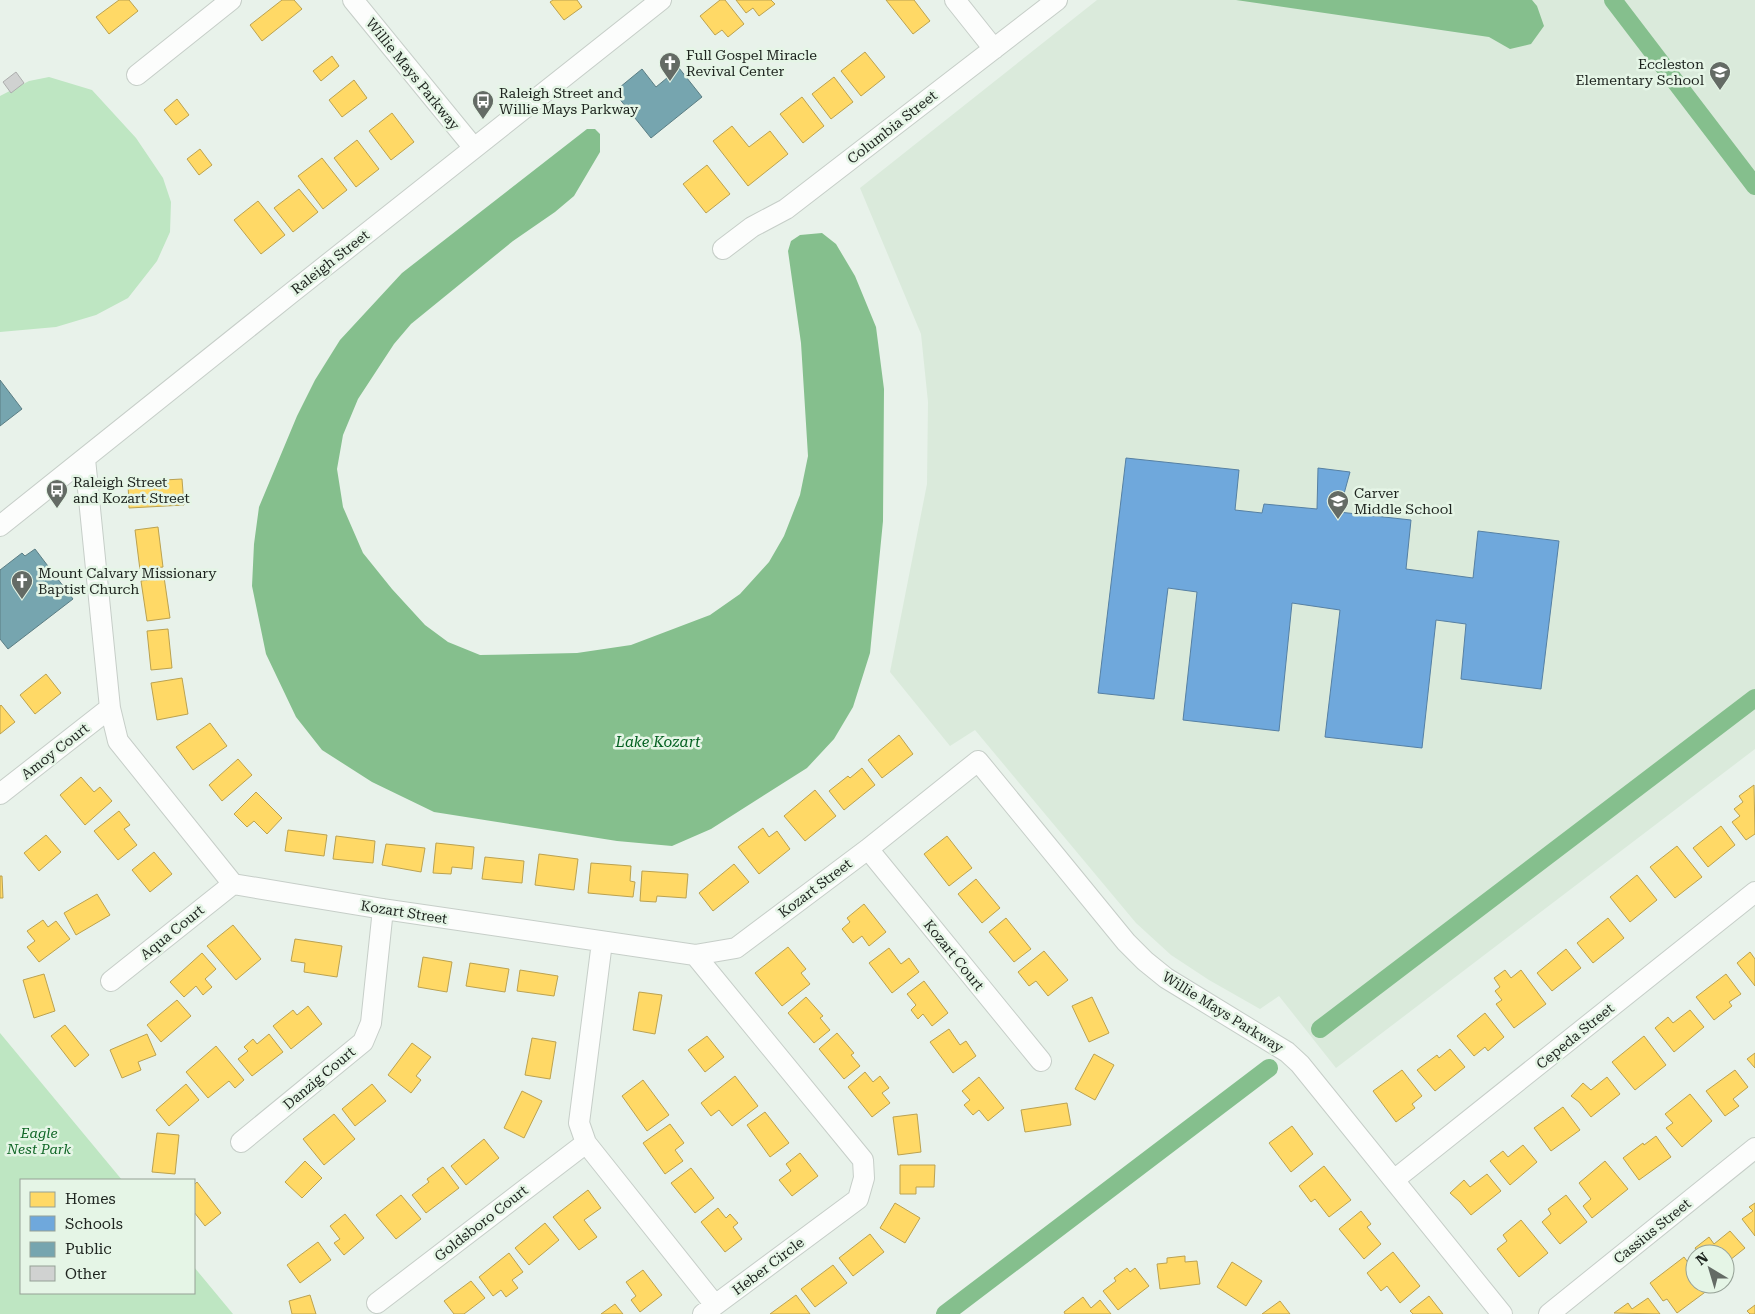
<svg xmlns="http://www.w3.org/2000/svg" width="1755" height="1314" font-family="'Roboto Serif',serif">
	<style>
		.built { fill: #daeadb }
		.green { fill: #bee6c2 }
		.water { fill: #85bf8d }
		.homes { fill: #ffd966; stroke: #bba250 }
		.schools { fill: #6fa8dc; stroke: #5680a3 }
		.public { fill: #76a5af; stroke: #5b7e84 }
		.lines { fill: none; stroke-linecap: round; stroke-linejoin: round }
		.canal { stroke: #85bf8d; stroke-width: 18 }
		.building { fill: #d0d2d1; stroke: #acaead }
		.minor-casing { stroke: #c6cec8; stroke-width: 22 }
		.minor { stroke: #fcfdfc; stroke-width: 20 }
		.labels { text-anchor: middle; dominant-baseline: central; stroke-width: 5; stroke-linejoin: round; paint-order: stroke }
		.poi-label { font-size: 14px; fill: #1d231e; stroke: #e5f5e6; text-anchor: start }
		.street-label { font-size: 14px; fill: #1d231e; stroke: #e5f5e6 }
		.park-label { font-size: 14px; font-style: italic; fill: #106626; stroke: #e5f5e6 }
		.water-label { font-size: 15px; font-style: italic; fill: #036020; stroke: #e5f5e6 }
	</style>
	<rect width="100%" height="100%" fill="#e8f2ea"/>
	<path class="built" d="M1097,0H1755V749L1336,1068L1279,996L1260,1009L1209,980L1171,955L1136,923L975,730L950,746L890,672L927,484L928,402L921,334L860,188Z"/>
	<path class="green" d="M49,77L92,90L136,138L163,178L171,202L170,232L157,261L128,298L96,315L56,327L0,332V96L29,81Z
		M0,1033L122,1180H21V1293H194V1267L233,1314H0Z"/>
	<path class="water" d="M1236,0H1532L1537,6L1544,26L1531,44L1510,49L1489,37Z
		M587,129H595L600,134V152L574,196L555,212L513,241L411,324L394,344L358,399L343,435L337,469L343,507L363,553L392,589L425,625L448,642L480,655L577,653L631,645L710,615L740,594L769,562L784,536L800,495L808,456L801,343L788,251L791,241L800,235L822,233L836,244L855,276L876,327L884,389L883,521L870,653L853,707L834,739L807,768L711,829L672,846L617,841L434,812L372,782L322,750L296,717L266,654L252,586L254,544L259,507L297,416L315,380L340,340L402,273Z"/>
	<path class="homes" d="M119,0H129L138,11L109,34L96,17Z
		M282,0H294L302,9L262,41L250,25Z
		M553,0H577L582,7L564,20L550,2Z
		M720,0H725L744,24L728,37L722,30L715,35L700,16Z
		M736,0H771L775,4L759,16L753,8L746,13Z
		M886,0H914L930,21L913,34Z
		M865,52L885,77L861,96L841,71Z
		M332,56L339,66L321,81L313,71Z
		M834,77L853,102L831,119L812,94Z
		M354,80L367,98L342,117L329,100Z
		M802,97L824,126L803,143L780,114Z
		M177,99L189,115L176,125L164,110Z
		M392,113L414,142L391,160L369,131Z
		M732,126L749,147L770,131L788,154L748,186L713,141Z
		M357,140L379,169L356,187L334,158Z
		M200,149L212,165L199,175L187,159Z
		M322,158L347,190L323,209L298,176Z
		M707,165L730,194L706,213L683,184Z
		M299,189L318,212L293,232L274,208Z
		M258,201L285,235L261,254L234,220Z
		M182,479L184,505L129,508L128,482Z
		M158,527L163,567L140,570L135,530Z
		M164,577L170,618L147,621L141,581Z
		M168,629L172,668L151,670L147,631Z
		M46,674L61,693L35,714L20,695Z
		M182,678L188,714L157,720L151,683Z
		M1,705L15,722L0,734V706Z
		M210,723L227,746L193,770L176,747Z
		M899,735L913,754L882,778L868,760Z
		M238,759L252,775L222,801L209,785Z
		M862,768L875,785L844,810L829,791L848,776L850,778Z
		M81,777L94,792L100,787L112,801L85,825L60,795Z
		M1754,785L1755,834L1746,840L1732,822L1740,816L1734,809L1743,802L1739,796Z
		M815,790L836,816L805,841L784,816Z
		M256,792L282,818L267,834L254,821L247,827L234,814Z
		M119,811L130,825L124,829L137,845L118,860L94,831Z
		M1721,826L1735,845L1708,867L1693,848Z
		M763,828L769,837L777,831L790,849L759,874L738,847Z
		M288,830L327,835L324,856L285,851Z
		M46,835L61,852L39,871L24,853Z
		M336,836L375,841L373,863L333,859Z
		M947,836L972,868L949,886L924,854Z
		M436,843L474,847L472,869L452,867L451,874L433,873Z
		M386,844L425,848L421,872L382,865Z
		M1677,846L1702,877L1675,898L1650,867Z
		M154,852L172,874L150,892L132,870Z
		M539,854L578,859L574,890L535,885Z
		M485,857L524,861L522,883L482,879Z
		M591,863L631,866L630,881L635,882L633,897L588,893Z
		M734,864L749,882L713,911L699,893Z
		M642,871L688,874L686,898L657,896L656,902L640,901Z
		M1637,875L1657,900L1630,922L1610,897Z
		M0,876H2L3,898H0Z
		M976,879L1000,908L982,923L958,894Z
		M97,894L110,915L76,935L64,913Z
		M864,904L886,932L869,946L862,936L853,943L842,929L850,922L847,918Z
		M1006,918L1031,949L1014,962L989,932Z
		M1608,918L1624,938L1593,963L1577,943Z
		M43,920L48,927L56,921L70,939L39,962L27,947L35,941L27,931Z
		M233,925L261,959L236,980L207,946Z
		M295,939L342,946L337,977L304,972L305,963L291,961Z
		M788,947L806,969L801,973L810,984L782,1006L755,973Z
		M889,948L901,964L909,958L919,972L892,993L869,963Z
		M1566,949L1581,968L1552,991L1537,973Z
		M1044,951L1068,980L1048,996L1036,981L1029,986L1018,972Z
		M1750,952L1755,959V986L1737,963Z
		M202,953L216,969L205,979L212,987L203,995L196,986L184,997L170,982Z
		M423,957L452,962L447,992L418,987Z
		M470,963L509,969L505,992L466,986Z
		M520,970L558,976L554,996L517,991Z
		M1505,970L1511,978L1521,970L1546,1004L1514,1028L1496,1004L1502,1000L1495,991L1500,987L1494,978Z
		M44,974L55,1011L34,1018L23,980Z
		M1726,974L1741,994L1729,1002L1732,1006L1714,1020L1696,997Z
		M924,981L948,1013L932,1026L923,1014L918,1019L911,1010L916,1005L907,994Z
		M639,992L662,995L655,1034L633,1030Z
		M806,997L823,1016L820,1018L830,1030L814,1043L788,1013Z
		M1092,997L1109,1033L1089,1042L1072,1006Z
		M177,1000L191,1016L161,1042L147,1025Z
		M308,1006L322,1024L291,1049L273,1026L293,1010L297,1015Z
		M1690,1010L1704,1027L1674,1052L1655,1028L1668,1017L1673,1023Z
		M1485,1013L1504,1037L1488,1051L1485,1047L1474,1056L1457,1036Z
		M65,1025L89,1055L75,1067L51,1036Z
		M949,1029L960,1045L966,1041L976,1056L953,1073L930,1042Z
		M837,1033L854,1053L851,1055L860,1066L844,1079L819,1049Z
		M147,1034L156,1055L138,1062L141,1070L122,1078L110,1050Z
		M269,1034L283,1052L252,1076L238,1059L248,1051L244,1047L253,1039L257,1044Z
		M707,1036L724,1057L705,1072L688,1050Z
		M1644,1036L1666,1065L1635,1090L1612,1062Z
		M532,1038L556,1042L550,1079L525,1075Z
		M412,1043L431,1057L416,1076L421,1080L411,1093L388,1075Z
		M216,1046L244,1080L235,1088L229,1081L208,1098L186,1072Z
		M1450,1049L1465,1067L1435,1091L1417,1070L1437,1055L1439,1058Z
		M1755,1053V1068L1747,1059Z
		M1094,1054L1114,1065L1095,1100L1075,1089Z
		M1402,1070L1422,1096L1412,1104L1415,1108L1396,1122L1373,1091Z
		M1735,1070L1748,1087L1733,1099L1739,1106L1725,1116L1706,1091Z
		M865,1072L873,1082L880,1076L889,1088L882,1093L890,1103L872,1117L848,1087Z
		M735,1076L758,1106L732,1126L719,1110L711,1116L701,1103Z
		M979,1077L1004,1108L988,1121L979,1110L973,1115L964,1105L970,1100L962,1091Z
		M1607,1077L1620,1094L1591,1117L1579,1102L1571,1096L1583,1083L1591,1090Z
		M643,1080L669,1115L647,1131L622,1096Z
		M186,1084L199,1100L169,1126L156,1110Z
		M372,1084L386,1101L355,1126L342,1109Z
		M522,1091L542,1101L524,1138L504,1128Z
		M1690,1094L1712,1121L1682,1147L1666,1128L1673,1123L1665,1114Z
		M1067,1103L1071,1125L1025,1132L1021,1110Z
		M1563,1107L1580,1130L1551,1151L1534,1128Z
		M765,1112L789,1143L770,1157L747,1125Z
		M334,1114L355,1139L324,1165L303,1139Z
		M917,1114L921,1152L898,1155L893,1117Z
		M670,1124L684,1143L675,1150L683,1161L665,1174L643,1143Z
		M1292,1126L1313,1154L1291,1172L1269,1143Z
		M157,1133L179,1135L175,1174L152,1172Z
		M1656,1136L1671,1157L1639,1180L1623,1158L1643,1143L1644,1145Z
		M484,1139L499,1158L466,1185L451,1166Z
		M1523,1145L1537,1162L1510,1185L1490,1161L1503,1151L1508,1157Z
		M800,1153L818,1176L792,1196L779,1180L791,1171L786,1164Z
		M305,1161L322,1178L302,1198L285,1182Z
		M1605,1161L1628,1189L1592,1218L1583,1206L1591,1199L1579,1183Z
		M900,1165H935L934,1187H916V1194H900Z
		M1324,1166L1351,1200L1329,1217L1315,1199L1311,1202L1299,1186Z
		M443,1167L459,1188L426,1213L412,1195L429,1182L427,1179Z
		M691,1168L714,1198L695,1213L671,1183Z
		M1487,1174L1501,1191L1471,1215L1460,1202L1450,1193L1464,1180L1470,1187Z
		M197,1182L221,1213L205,1226L194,1212V1185Z
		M588,1190L601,1208L584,1220L597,1237L579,1250L553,1217Z
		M401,1195L421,1219L396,1239L376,1215Z
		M1566,1195L1587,1222L1560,1244L1542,1222L1551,1214L1548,1209Z
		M895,1203L920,1218L905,1243L880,1228Z
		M1755,1203V1236L1742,1219L1753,1211L1749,1207Z
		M718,1208L726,1218L730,1214L738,1223L733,1227L742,1239L725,1252L701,1222Z
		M1361,1211L1371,1224L1367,1227L1381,1244L1364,1259L1339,1229Z
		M345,1214L364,1238L344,1255L334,1243L340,1239L330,1226Z
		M1521,1220L1548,1253L1519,1277L1497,1249L1507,1241L1503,1235Z
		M545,1223L559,1240L529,1265L515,1248Z
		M1730,1231L1745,1248L1725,1264V1254H1699L1695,1248L1709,1237L1714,1244Z
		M870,1234L884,1252L853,1276L839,1258Z
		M318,1242L331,1260L300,1283L287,1265Z
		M1393,1252L1420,1286L1400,1303L1387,1286L1381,1291L1367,1273Z
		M509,1253L523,1272L512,1280L518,1288L506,1297L501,1290L493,1296L479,1277Z
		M1185,1256V1262L1197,1261L1200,1284L1160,1289L1157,1264L1167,1263V1258Z
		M1684,1257L1695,1272V1284H1704L1708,1290L1677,1313L1667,1299L1663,1301L1650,1283Z
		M1232,1262L1262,1281L1246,1306L1217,1287Z
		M833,1265L847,1283L815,1307L801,1289Z
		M1127,1268L1130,1272L1135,1268L1149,1286L1118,1310L1103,1291L1116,1281L1114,1278Z
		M643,1270L662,1295L640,1312L631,1300L636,1296L626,1282Z
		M471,1281L485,1298L464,1314H454L444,1301Z
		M310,1295L316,1314H292L289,1301Z
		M796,1295L810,1314H770Z
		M1429,1296L1443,1314H1413L1410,1311Z
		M1083,1297L1091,1308L1100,1300L1111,1314H1065L1064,1312Z
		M1648,1298L1660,1314L1614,1313L1628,1303L1632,1309Z
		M1280,1301L1290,1314H1262Z
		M615,1304L623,1314H601Z
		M1755,1305V1314H1750L1747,1311Z"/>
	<path class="schools" d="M1126,458L1239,470L1235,510L1262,513L1264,504L1317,509L1318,468L1350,472L1339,512L1411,520L1406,569L1473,578L1478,531L1559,541L1541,689L1461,679L1466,624L1436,620L1422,748L1325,737L1340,610L1292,603L1279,731L1183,720L1197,592L1168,588L1154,699L1098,693Z"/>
	<path class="public" d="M679,68L702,97L651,138L614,92L642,69L656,87Z
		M0,380L22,409L0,426Z
		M35,549L73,599L8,649L0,639V570L22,553L25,556Z"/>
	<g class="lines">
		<path class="canal" d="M1613,0L1755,186
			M1320,1029L1755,698
			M945,1314L1269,1068"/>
	</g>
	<path class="building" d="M16,72L24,83L11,93L3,82Z"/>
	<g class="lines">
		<g class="minor-casing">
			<path id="minor" d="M353,0L474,148
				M955,0L994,49
				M137,75L231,0
				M723,249L752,227L786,209L1057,0
				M85,459L110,708L118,741L233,884L383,909L695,955L736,948L868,849L978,761L1126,942L1145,961L1166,978L1287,1052L1300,1064L1502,1314
				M0,526L290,294L661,0
				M0,794L110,708
				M868,849L1041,1061
				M602,942L579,1123L586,1143L715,1305
				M695,955L863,1160L864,1178L858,1199L703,1314
				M111,981L233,884
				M241,1142L363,1042L371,1023L383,909
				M1394,1180L1755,892
				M377,1303L586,1143
				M1549,1314L1755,1148"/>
		</g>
		<use href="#minor" class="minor"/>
	</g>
	<defs>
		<g id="church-pin" transform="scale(1.125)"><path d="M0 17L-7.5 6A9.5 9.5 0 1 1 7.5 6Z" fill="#646b65" stroke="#e5f5e6"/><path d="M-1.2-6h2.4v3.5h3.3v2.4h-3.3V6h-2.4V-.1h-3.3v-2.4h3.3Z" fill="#fff"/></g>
		<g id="school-pin" transform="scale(1.125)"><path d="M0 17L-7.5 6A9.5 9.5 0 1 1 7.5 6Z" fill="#646b65" stroke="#e5f5e6"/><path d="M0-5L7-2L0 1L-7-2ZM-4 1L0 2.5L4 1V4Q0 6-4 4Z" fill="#fff"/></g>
		<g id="bus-pin" transform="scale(1.125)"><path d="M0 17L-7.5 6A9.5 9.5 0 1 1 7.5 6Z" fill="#646b65" stroke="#e5f5e6"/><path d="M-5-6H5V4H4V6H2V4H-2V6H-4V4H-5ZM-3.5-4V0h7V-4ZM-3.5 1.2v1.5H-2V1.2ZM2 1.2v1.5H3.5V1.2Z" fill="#fff"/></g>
	</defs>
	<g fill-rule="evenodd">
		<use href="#church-pin" x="670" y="63"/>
		<use href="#school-pin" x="1720" y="72"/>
		<use href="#bus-pin" x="483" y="101"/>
		<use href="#bus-pin" x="57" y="490"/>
		<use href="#school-pin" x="1338" y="501"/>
		<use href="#church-pin" x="22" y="581"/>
	</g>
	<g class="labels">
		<g class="poi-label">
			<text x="686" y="55">Full Gospel Miracle<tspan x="686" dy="16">Revival Center</tspan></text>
			<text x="1704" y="64" text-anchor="end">Eccleston<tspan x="1704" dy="16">Elementary School</tspan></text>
			<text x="499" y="93">Raleigh Street and<tspan x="499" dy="16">Willie Mays Parkway</tspan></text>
			<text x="73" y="482">Raleigh Street<tspan x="73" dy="16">and Kozart Street</tspan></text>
			<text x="1354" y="493">Carver<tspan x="1354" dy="16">Middle School</tspan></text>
			<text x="38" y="573">Mount Calvary Missionary<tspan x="38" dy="16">Baptist Church</tspan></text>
		</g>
		<g class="street-label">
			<text transform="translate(413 74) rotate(51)">Willie Mays Parkway</text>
			<text transform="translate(892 127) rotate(-38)">Columbia Street</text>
			<text transform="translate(330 262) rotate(-38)">Raleigh Street</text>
			<text transform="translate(55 751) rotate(-38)">Amoy Court</text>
			<text transform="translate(815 888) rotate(-37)">Kozart Street</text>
			<text transform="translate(404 912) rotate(9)">Kozart Street</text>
			<text transform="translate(172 932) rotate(-39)">Aqua Court</text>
			<text transform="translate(954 955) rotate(51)">Kozart Court</text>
			<text transform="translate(1223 1012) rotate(32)">Willie Mays Parkway</text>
			<text transform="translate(1575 1036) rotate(-39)">Cepeda Street</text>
			<text transform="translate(319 1078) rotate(-40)">Danzig Court</text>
			<text transform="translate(481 1223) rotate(-38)">Goldsboro Court</text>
			<text transform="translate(1652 1231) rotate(-39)">Cassius Street</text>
			<text transform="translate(768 1266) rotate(-37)">Heber Circle</text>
		</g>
		<g class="park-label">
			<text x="39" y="1133">Eagle<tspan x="39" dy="16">Nest Park</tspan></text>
		</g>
		<g class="water-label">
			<text x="658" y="742">Lake Kozart</text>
		</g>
	</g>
	<rect x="20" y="1179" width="175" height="115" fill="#e5f5e6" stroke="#95a196"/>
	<rect x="30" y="1192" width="25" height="15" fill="#ffd966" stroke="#95a196"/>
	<text x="65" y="1204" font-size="15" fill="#1d231e">Homes</text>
	<rect x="30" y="1216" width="25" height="15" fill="#6fa8dc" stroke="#95a196"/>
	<text x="65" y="1229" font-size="15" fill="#1d231e">Schools</text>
	<rect x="30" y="1242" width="25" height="15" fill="#76a5af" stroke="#95a196"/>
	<text x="65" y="1254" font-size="15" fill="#1d231e">Public</text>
	<rect x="30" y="1266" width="25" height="15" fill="#d0d2d1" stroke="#95a196"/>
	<text x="65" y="1279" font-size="15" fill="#1d231e">Other</text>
	<g transform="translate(1710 1269) rotate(322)"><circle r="24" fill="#e5f5e6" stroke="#95a196"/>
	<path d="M0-4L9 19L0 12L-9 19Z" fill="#646b65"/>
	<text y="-8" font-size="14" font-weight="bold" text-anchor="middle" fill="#1d231e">N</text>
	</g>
</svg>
